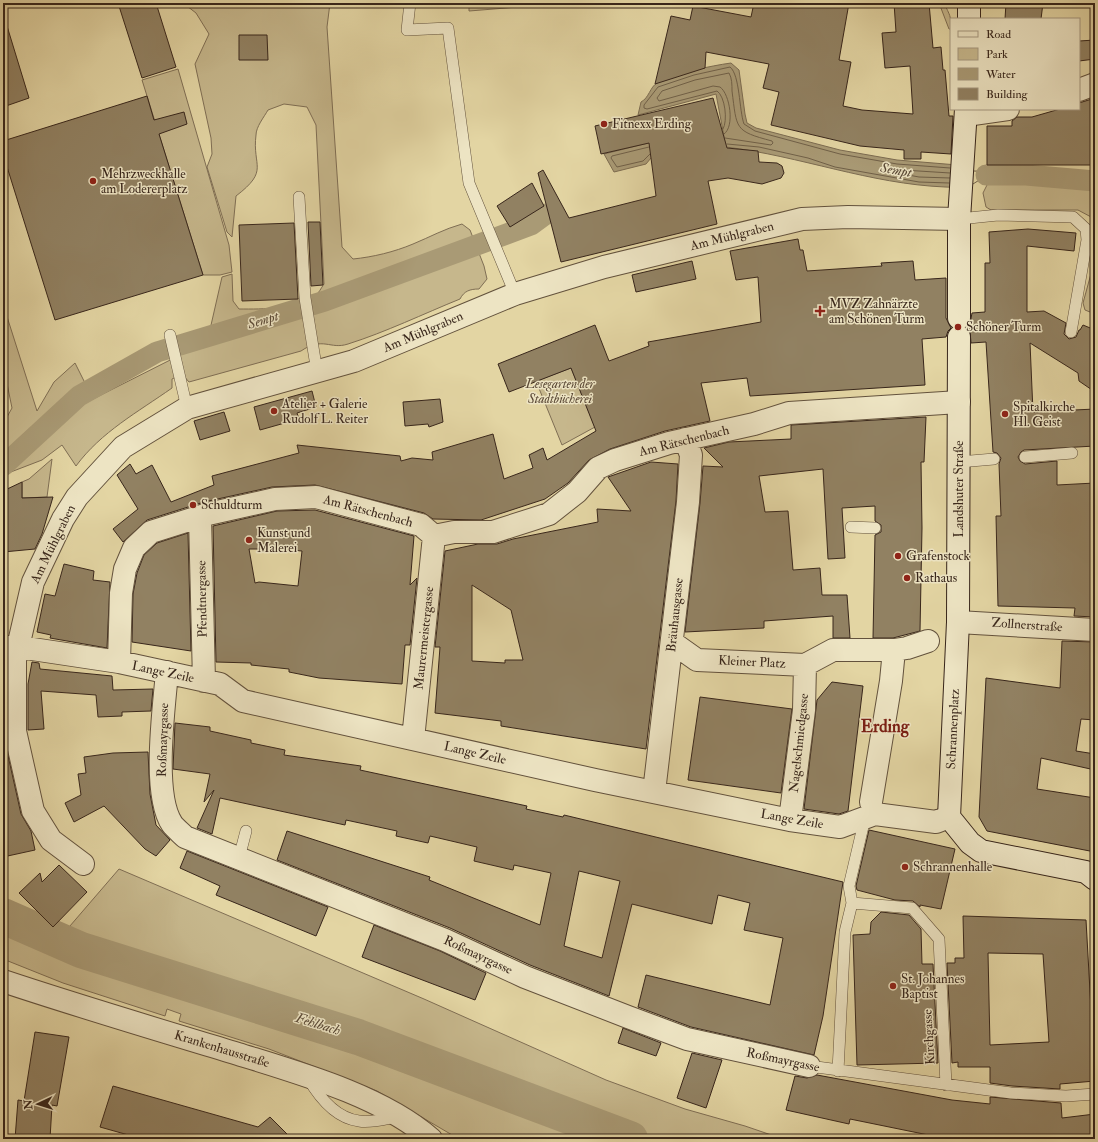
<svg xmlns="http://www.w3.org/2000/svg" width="1098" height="1142" font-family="'IM FELL Double Pica',serif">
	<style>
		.green { fill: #c6b78c; stroke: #7f6e54 }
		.water { fill: #a99a75; stroke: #7c6c51 }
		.pier { fill: #e3d5a3 }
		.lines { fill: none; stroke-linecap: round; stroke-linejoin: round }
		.shore { stroke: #706048; stroke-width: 1 }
		.canal { stroke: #a99a75; stroke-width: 21 }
		.river { stroke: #a99a75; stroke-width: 36 }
		.building { fill: #918162; stroke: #38261b; fill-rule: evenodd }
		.lane-casing { stroke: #63523d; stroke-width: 12 }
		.street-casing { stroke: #63523d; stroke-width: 24 }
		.secondary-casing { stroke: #38261b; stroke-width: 24 }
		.lane { stroke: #ede4c3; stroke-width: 11 }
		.street { stroke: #ede4c3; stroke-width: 22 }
		.secondary { stroke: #ede4c3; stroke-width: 22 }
		.poi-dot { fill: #8f2418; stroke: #ede4c3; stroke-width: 1.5 }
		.labels { text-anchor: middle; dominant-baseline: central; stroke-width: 3; stroke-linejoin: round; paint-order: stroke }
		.poi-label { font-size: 13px; fill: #38261b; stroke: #ede4c3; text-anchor: start }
		.street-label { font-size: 13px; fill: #38261b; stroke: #ede4c3 }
		.park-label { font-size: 13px; font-style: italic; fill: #5c4a37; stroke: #ede4c3 }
		.water-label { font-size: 14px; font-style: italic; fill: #5a4936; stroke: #ede4c3 }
		.district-label { font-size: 17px; font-weight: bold; fill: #7a1f14; stroke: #ede4c3 }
	</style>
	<rect width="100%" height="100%" fill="#e3d5a3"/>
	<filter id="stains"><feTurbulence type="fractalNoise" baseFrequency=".005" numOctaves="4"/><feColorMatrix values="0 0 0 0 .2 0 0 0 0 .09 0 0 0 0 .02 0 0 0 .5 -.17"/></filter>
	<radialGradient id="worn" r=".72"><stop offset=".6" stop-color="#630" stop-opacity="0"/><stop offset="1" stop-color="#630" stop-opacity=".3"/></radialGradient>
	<path class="green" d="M183,3H330L327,27L342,247L353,259C373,257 394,252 413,244C430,237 444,229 462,224L470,230L484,266L487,279L479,289C470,289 464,291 460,299C423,314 386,332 348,344C330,350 323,336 301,351L189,382L182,374L172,379V388C138,412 101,432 76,466L62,445L42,460L3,475V417H7L12,408L3,364V304L37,411L54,382L75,363L93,399L186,352L206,347L222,277L232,274L233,301L239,309C264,309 294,310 315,296C319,293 321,288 324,284L316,125L307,107L284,104L268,110C264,117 256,127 256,135C252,167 270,170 236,196L232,237L227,232L207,167L212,154L211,138L195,64L209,34L196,13Z
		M469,3H543V5L469,11Z
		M939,3H944C950,16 951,15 951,29H949Z
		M178,69L229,245L232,272L220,275H203L142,80Z
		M1095,178V223L1093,218L1078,210H991L986,207L983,193L988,183L1064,185Z
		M1095,259V314L1085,310L1083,303Z
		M571,368L595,427L562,445L536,381Z
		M52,459L47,497L22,498V482L29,479Z
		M119,869L424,999L606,1080L685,1109L745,1126L783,1139H459L377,1091L269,1049L179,1021L181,1014L167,1009L165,1016L63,983L3,959V929L51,948Z
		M358,1135L387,1137L385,1139H353Z"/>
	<path class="water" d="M731,63L739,70L745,114L747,123L756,128L840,150L897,160L1006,169L1015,176C1006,181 996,178 986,181C981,182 977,187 972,188C963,188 954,187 945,187C870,184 800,156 726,147L716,94L638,115L641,102C649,98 650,87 657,83C676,73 710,66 731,63Z
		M672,137L675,155L651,158L646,164L614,172L604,154Z
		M3,903L60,933L51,945L3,926Z"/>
	<path class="pier" d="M951,162L982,165V186L974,190L950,189Z"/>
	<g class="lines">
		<path class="shore" d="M723,129C728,121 725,96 717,91L647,109L644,108V105L658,87L694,75L730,67C740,75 739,110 744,124L755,131L840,154L897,164L950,168
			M724,134C735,127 730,94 720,87L713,86L659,101L657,98L662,91L695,80L729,73C732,78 732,85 732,91C737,129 734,131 772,141L773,143L771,145L725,138
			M727,144L759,147L808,158L835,167L919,182L949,183
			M649,147L612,156L611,158L617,167L643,161L650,154
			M950,178L919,177L903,174L901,172L903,170L950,173
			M973,184L984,177L995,175L994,172L974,171
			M3,907L52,933L53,936L49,940L3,922"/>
		<path class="canal" d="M986,175H1026L1095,181
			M3,466L79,396L157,352L325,301L531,225L546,214"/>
		<path class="river" d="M3,916L81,950L358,1037L630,1139"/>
	</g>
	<path class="building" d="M118,3H156L176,67L142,78Z
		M754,3H849L839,60L851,62L843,106L862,110L913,114L910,66L885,68L882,33L896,32L894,3H929L933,48L941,47L943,70H945L949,116H953L951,154L921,152V159H904V150L860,146L771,125L779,92L763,88L769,64L706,52L705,68L655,84L671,16L690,20L693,6L751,17Z
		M1006,3H1043L1041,19H1005Z
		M7,26L29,98L3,107V27Z
		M239,35H267L268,60H239Z
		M1095,40V59L1079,61V41Z
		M147,96L154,120L184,112L187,124L159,134L203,275L55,320L3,154V141Z
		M713,98L727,148L758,151L759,162L777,163L782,166L784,173L781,178L762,184L728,178L708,181L717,224L561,262L538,173L543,170L569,218L656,196L649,143L601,154L595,126Z
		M1095,98V165H987V126H1012V121L1017,117H1032L1060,109H1079V103Z
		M532,183L544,206L510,227L497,206Z
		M308,222H320L323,285L311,286Z
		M294,223L298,299L242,301L239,225Z
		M1028,229L1076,233L1074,251L1027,246V312L1044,311L1066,323L1064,334L1069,339L1076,337L1079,330H1080L1083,325L1095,330V392L1079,381L1078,373L1030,343L1033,412L1095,409V446L1024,450L1021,452L1018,457L1020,461L1025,464L1057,461V485L1095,483V617L1074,616L1075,608L998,606L996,516H1001L999,464L1001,458L997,453L993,452L986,342L971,343L970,331L967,328L970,324L972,313L985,312V263H990L989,232Z
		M798,239L800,250H803L807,271L882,266L881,263L913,261L915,280L946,278V318L951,328L948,331L946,337L922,339L925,385L750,396L747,378L701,383L710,421L665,431L610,449L589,460L568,483L545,499L481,520L433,519L424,513L315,485L272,487L204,502L147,520L123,542L113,529L138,509L117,475L130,464L136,474L152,465L171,502L214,485L212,476L299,453L297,445L400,456L401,461L412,458L433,460L432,452L493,434L504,479L533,468L529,455L543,448L547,460L596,431L571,368L509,392L498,364L595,325L609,361L649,346L648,342L761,322L758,277L736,280L730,251Z
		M692,261L696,279L636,292L632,275Z
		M312,391L316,407L297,413L299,419L260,430L254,407Z
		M440,399L443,422L429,427L428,424L405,426L403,402Z
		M224,412L230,431L200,440L194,421Z
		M926,417L924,462H921L922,528L920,631L893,638H873L875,535L881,532V525L875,521V506L842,508L845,558L828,559L823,469L759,476L765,512L788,511L793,570L820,568L822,595H847L850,638H833V616L764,621V628L685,632L700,503L703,466L723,467L704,448L729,442L791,439V425Z
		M651,462L678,464L676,501L646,749L501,726V721L435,713L440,647H435L445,551L478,544H497L513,539L598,522L597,509L631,511L608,477ZM472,585L511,610L523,660H505V663L472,661Z
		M22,482V498L53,497L42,534L35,549L3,552V491Z
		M315,510L414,536L410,585L417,578L410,645H405L402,684L319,678L289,672V669L251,665V663L216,662L213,526L277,511ZM249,549H276L302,551L298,586L259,582L255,583Z
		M188,533L191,651L132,642L133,594L137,573L144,555L157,543Z
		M64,564L94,571L93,580L110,582L107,648L50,638L51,635L37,632L45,594L55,596Z
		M1062,641L1095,642V720L1081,719L1076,751L1095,754V770L1041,758L1037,789L1095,798V852L987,831L979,817L986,678L1060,688Z
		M32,662L39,663L40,669L112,676L113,690L153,689L151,711L122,712V716L98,717L96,695L41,691L44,729L28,730V684Z
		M832,682L863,686L848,811L839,814L804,809L817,700Z
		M700,697L792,709L781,793L688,780Z
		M175,723L210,727V731L251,740V743L285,750L284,755L361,766L360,770L527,806L526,809L563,817L564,815L843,882L823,1016L814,1055L691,1027L638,1007L646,975L770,1005L783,938L744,930L750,903L718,895L712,924L632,904L609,996L530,965L450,928L277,860L287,831L430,877L429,880L540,925L551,873L514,865L513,870L474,861L477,847L430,836L428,843L396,836L397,831L346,820L345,825L220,798L212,834L197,828L214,790L204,802L210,774L173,769ZM579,871L620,881L602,958L564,946Z
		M7,751L21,814L31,831L35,850L3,857V752Z
		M148,752L150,794L156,825L170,840L156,856L145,849L104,806L74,822L65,803L81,795L78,774L86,773L84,757L113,753Z
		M869,830L955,849L941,909L920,905V907L913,901L895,900L857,890L856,886Z
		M187,851L328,907L316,936L216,895L220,886L180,868Z
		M59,865L87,892L53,927L19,893L40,873L42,882Z
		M881,912L909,915L921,929L922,964H933L938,1063L857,1065L853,935L870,934L871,922Z
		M963,916L1086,920L1095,1081L1060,1084V1089L1012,1086L990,1083V1067H958V1062L952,1063L947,963H955V958H964ZM988,953L1043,954L1049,1042L990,1045Z
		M374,925L440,951L486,973L475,1000L362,957Z
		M623,1028L661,1043L656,1056L618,1043Z
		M35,1032L69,1037L57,1106L52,1105L50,1139H15L18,1100L24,1101Z
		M692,1053L722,1060L706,1108L677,1098Z
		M817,1075L952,1100L990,1104V1097L1061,1103L1062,1118L1095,1114V1139H948L850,1119L849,1124L786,1110L795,1076L807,1078Z
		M113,1086L258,1127L270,1117L292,1139H131L132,1136L100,1127Z"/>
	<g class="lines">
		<g class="lane-casing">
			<path id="lane" d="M410,3L407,30L448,28L469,183L515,294
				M299,197L305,298L317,372
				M959,219L998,215L1073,217L1086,229L1087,240L1071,332
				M170,335L187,408
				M1025,457L1072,453
				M959,462L994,459
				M851,527L875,528
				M239,858L246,831
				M852,903L912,908L939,939L946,1085
				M809,1066L1011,1093L1066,1096L1095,1094
				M838,1071L845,932L852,903L849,886L865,818
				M308,1078C319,1097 335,1118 359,1121C371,1123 385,1119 396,1117"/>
		</g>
		<g class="street-casing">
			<path id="street" d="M1079,90L1095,84
				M966,115L1008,109
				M200,517L204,681
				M434,536L454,532H493L549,514L577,492L598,468L615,460L669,443L754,424L789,413L959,402
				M958,622L1095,630
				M673,643L697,660L805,665L833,650H894L907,648L928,641
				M4,647H19L119,662L220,684L243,701L595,780L790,820L840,827L875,814L936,822L949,817
				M119,662L121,593L125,569L134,548L151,532L208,514L275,499L316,497L421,525L434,536
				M167,672C164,708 152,794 172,824C175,828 181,833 185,837L445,940L525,977L628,1017L687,1039L809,1066
				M413,739L434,536
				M654,792L688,502L691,455L685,439
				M871,802L891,681L894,650
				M790,820L804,710L805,665
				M83,864L51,840L33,811L15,731V660L33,582L63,519L77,497L123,447L187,408L354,361L515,294L604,267L802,219L848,217L959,219
				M3,981C81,1007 159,1030 238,1054C299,1073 382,1096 431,1139"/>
		</g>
		<g class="secondary-casing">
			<path id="secondary" d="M969,19V3
				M959,318V219L966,109
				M959,337L958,622L949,817L970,843L981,851L1086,872L1095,879"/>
		</g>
		<use href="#lane" class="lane"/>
		<use href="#street" class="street"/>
		<use href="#secondary" class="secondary"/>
	</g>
	<g class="poi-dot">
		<circle cx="604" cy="124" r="4"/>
		<circle cx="93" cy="181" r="4"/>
		<path d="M818 305h4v4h4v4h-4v4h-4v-4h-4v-4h4z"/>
		<circle cx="958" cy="327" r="4"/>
		<circle cx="274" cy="411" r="4"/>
		<circle cx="1005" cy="414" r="4"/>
		<circle cx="193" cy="505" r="4"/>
		<circle cx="249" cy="540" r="4"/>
		<circle cx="898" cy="556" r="4"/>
		<circle cx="907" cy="578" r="4"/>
		<circle cx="905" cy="867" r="4"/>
		<circle cx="893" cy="986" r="4"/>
	</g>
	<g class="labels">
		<g class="poi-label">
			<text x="612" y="124">Fitnexx Erding</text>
			<text x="101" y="174">Mehrzweckhalle<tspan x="101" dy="15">am Lodererplatz</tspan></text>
			<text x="829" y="304">MVZ Zahnärzte<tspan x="829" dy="15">am Schönen Turm</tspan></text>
			<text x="966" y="327">Schöner Turm</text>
			<text x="282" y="404">Atelier + Galerie<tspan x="282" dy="15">Rudolf L. Reiter</tspan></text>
			<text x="1013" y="407">Spitalkirche<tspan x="1013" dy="15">Hl. Geist</tspan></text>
			<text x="201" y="505">Schuldturm</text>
			<text x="257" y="533">Kunst und<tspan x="257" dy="15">Malerei</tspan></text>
			<text x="906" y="556">Grafenstock</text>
			<text x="915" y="578">Rathaus</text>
			<text x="913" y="867">Schrannenhalle</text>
			<text x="901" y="979">St. Johannes<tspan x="901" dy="15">Baptist</tspan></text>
		</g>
		<g class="street-label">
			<text transform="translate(732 236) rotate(-14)">Am Mühlgraben</text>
			<text transform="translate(423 332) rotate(-23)">Am Mühlgraben</text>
			<text transform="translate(684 441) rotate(-14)">Am Rätschenbach</text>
			<text transform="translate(959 489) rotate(-90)">Landshuter Straße</text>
			<text transform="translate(368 511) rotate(15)">Am Rätschenbach</text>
			<text transform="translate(53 544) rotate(-64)">Am Mühlgraben</text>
			<text transform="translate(202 599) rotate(-91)">Pfendtnergasse</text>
			<text transform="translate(675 615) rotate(-84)">Bräuhausgasse</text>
			<text transform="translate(1027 625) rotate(4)">Zollnerstraße</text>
			<text transform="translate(424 638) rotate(-84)">Maurermeistergasse</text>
			<text transform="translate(752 662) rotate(3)">Kleiner Platz</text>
			<text transform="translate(163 672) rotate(12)">Lange Zeile</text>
			<text transform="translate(953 729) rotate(-87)">Schrannenplatz</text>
			<text transform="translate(163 740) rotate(-88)">Roßmayrgasse</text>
			<text transform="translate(799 743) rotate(-84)">Nagelschmiedgasse</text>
			<text transform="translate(475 753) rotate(13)">Lange Zeile</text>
			<text transform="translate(792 819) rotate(10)">Lange Zeile</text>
			<text transform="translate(478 955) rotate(25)">Roßmayrgasse</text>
			<text transform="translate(929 1037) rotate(-93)">Kirchgasse</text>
			<text transform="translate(222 1049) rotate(17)">Krankenhausstraße</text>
			<text transform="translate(783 1060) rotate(12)">Roßmayrgasse</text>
		</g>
		<g class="park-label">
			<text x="560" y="384">Lesegarten der<tspan x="560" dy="15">Stadtbücherei</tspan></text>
		</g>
		<g class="water-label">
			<text transform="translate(896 170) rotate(10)">Sempt</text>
			<text transform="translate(263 320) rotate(-17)">Sempt</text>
			<text transform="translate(318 1024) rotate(17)">Fehlbach</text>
		</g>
		<g class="district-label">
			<text x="885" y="726">Erding</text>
		</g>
	</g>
	<rect width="1098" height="1142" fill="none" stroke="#e3d5a3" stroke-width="16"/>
	<rect x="4" y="4" width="1090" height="1134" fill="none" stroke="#38261b" stroke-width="2"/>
	<rect x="8" y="8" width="1082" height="1126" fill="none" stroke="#38261b"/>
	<rect x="950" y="18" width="130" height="92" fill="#ede4c3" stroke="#a59880"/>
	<rect x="958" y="31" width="20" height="6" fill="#ede4c3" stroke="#a59880"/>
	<text x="986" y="38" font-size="12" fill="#38261b">Road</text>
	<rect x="958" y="48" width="20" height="12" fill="#c6b78c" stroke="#a59880"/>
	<text x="986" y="58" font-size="12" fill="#38261b">Park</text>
	<rect x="958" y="68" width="20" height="12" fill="#a99a75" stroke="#a59880"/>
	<text x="986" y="78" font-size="12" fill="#38261b">Water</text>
	<rect x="958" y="88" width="20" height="12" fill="#918162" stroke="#a59880"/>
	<text x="986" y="98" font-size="12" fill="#38261b">Building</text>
	<g transform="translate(38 1104) rotate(266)" stroke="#ede4c3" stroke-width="3" paint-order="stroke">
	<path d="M0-3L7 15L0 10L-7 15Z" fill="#38261b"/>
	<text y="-6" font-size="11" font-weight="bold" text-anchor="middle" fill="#38261b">N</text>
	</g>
	<rect width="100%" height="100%" filter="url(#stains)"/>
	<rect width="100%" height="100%" fill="url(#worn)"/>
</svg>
